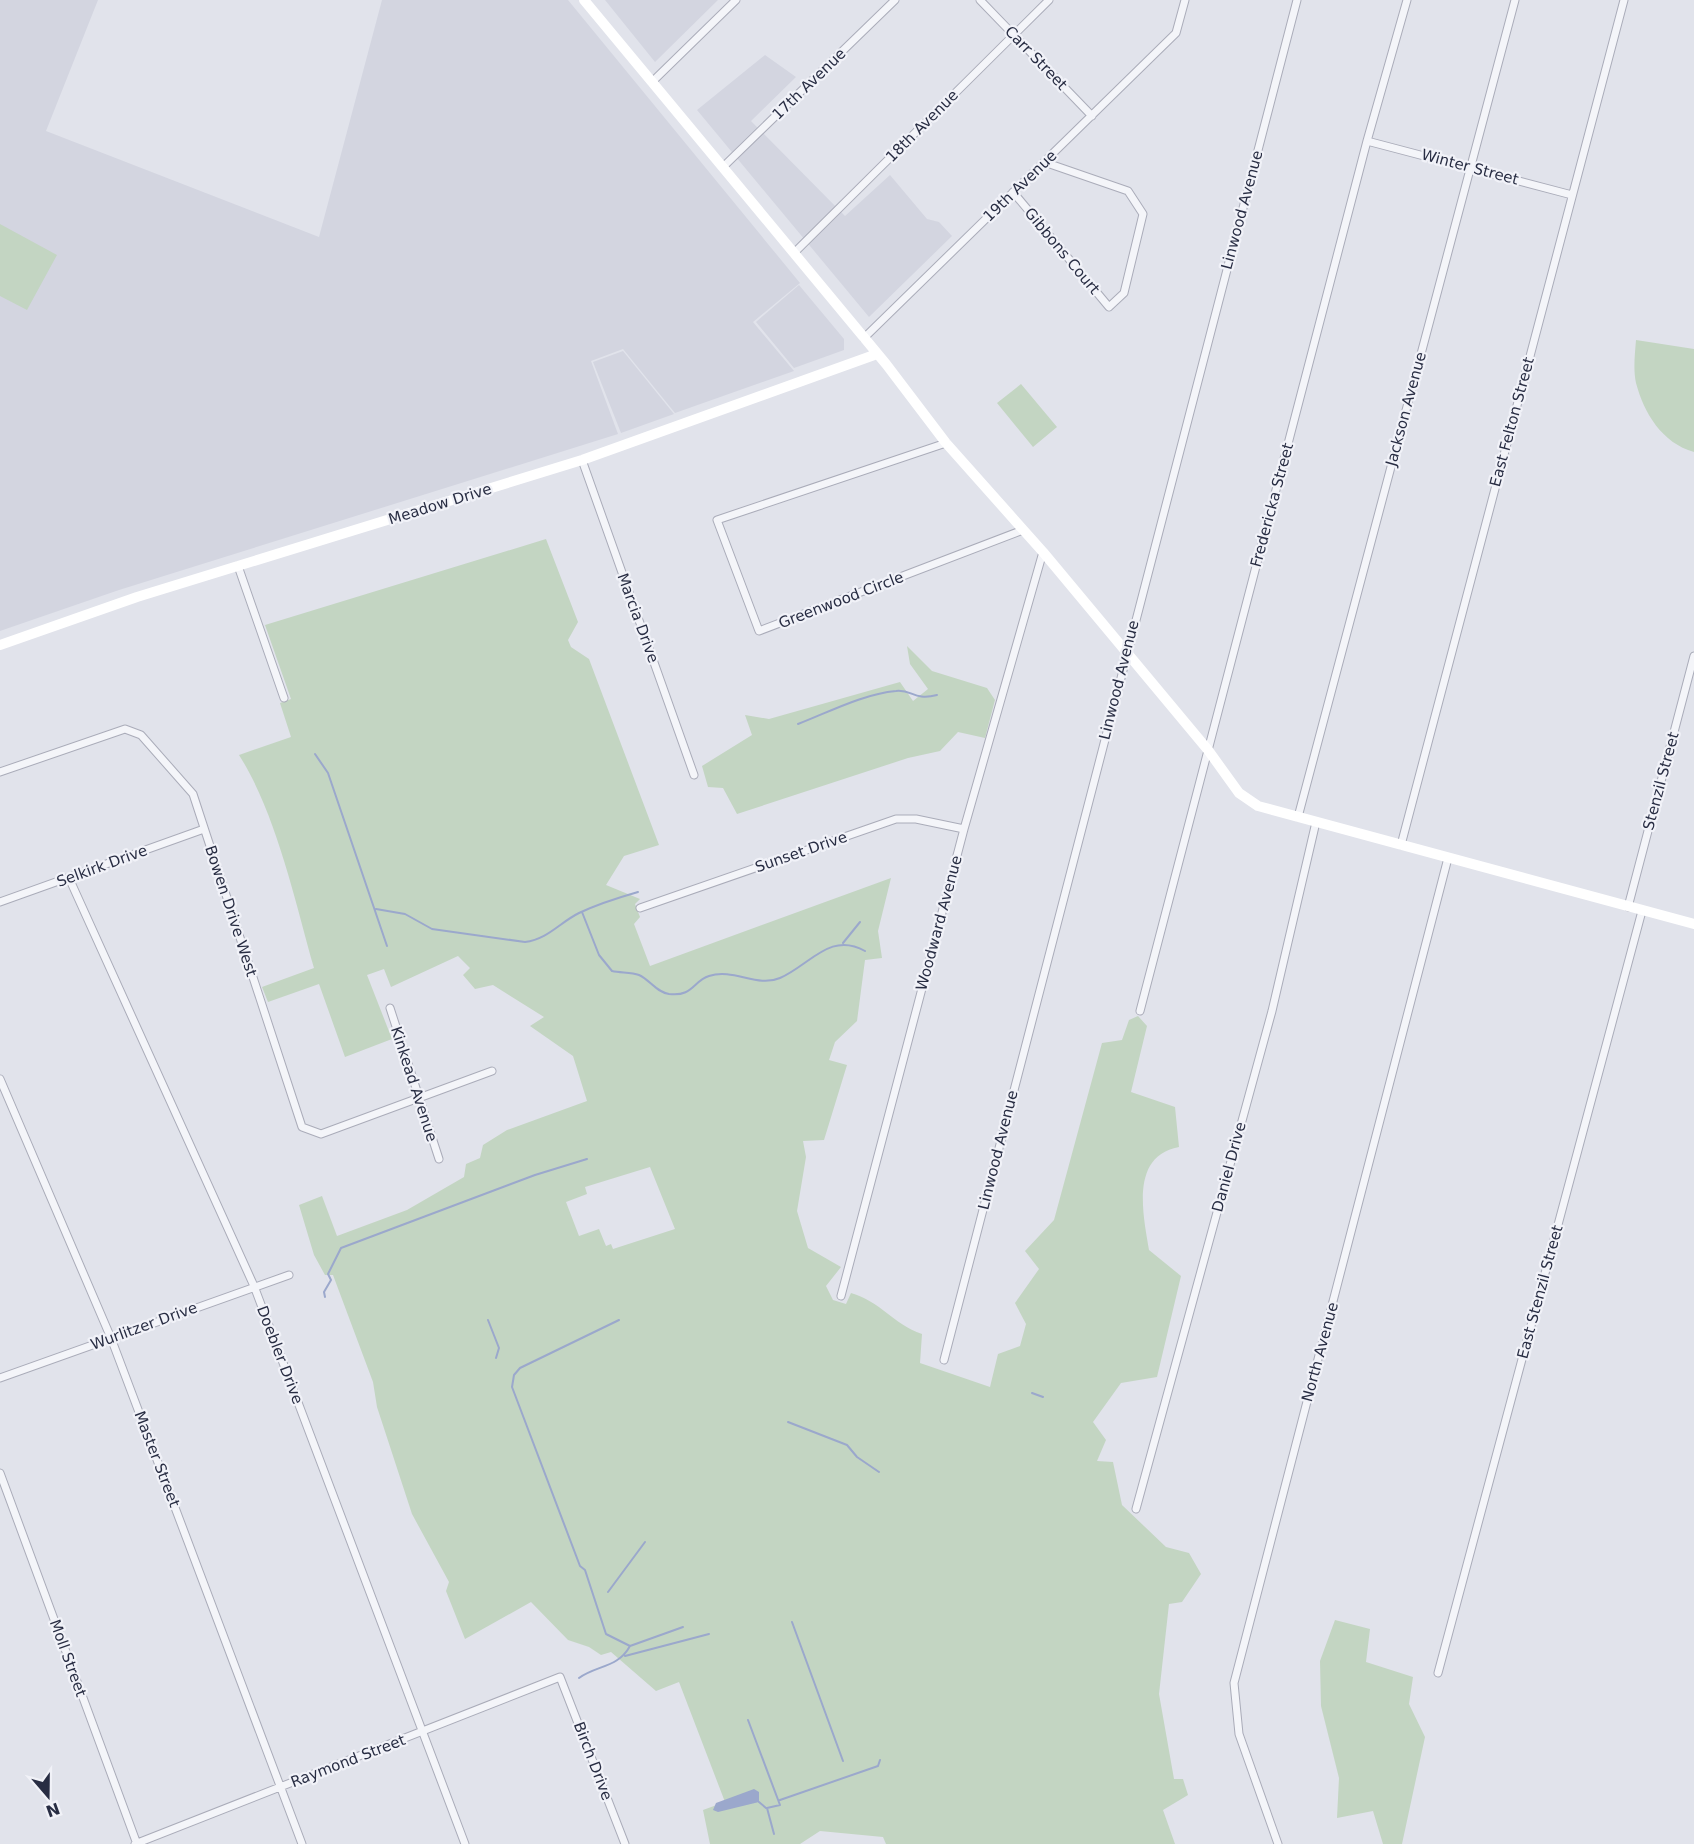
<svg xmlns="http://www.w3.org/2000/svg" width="1694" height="1844" font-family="'DejaVu Sans',sans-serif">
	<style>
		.built { fill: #d3d5e0 }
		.green { fill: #c3d5c2; fill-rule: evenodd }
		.water { fill: #9ba8cc }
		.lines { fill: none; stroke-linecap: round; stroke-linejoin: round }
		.stream { stroke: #9ba8cc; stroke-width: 2 }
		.street-casing { stroke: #aaacb9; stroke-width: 9 }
		.street { stroke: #f4f5f9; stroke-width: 7 }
		.secondary { stroke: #fff; stroke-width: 10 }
		.labels { text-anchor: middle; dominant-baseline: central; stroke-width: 4.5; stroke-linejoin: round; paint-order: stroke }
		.street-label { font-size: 15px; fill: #282d43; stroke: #f1f2f8 }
	</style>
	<rect width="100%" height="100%" fill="#e1e3eb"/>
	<path class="built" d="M0,0H98L46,131L319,237L382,0H568L800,283L753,322L794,371L675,413L623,349L591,361L618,434L119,590L0,631Z
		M605,0H718L655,62Z
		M765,55L796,77L751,121L845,216L890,175L927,219L939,222L952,236L869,317L697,110Z
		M799,285L844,339V350L794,368L756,322Z
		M623,351L674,414L621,433L593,362Z"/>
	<path class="green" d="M0,224L57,255L27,310L0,296Z
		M1636,340L1694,349V452C1662,443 1644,413 1636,383C1633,370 1635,353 1636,340Z
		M1021,384L1057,427L1033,447L997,403Z
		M546,539L578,622L568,640L571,647L589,659L659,845L624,856L606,885L640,899L635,904L640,917L634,924L650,966L891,878L878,931L882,958L865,960L857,1021L835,1042L829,1060L847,1065L824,1140L803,1141L806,1157L797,1211L808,1248L841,1267L826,1286L833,1300L846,1304L851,1293C880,1301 893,1324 922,1334L920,1363L990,1387L998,1354L1020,1346L1026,1324L1015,1303L1039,1269L1025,1251L1054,1220L1102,1043L1122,1040L1129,1020L1138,1016L1147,1026L1131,1092L1175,1107L1179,1147C1130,1156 1143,1214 1149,1250L1181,1276L1157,1377L1121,1383L1093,1422L1106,1440L1097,1461L1113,1462L1122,1505L1166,1547L1189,1553L1201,1574L1182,1602L1169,1604L1159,1694L1174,1779H1183L1188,1795L1163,1810L1175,1844H886L883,1837L820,1831L800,1844H710L703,1810L725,1802L679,1682L656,1691L611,1652L601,1655L589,1647L568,1640L531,1602L465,1639L446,1591L449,1582L412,1514L377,1407L373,1382L333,1275H325L314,1255L299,1205L322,1196L337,1236L407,1210L464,1177L466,1164L480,1158L483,1145L507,1130L587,1101L573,1056L530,1026L544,1017L493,985L475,989L463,975L470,968L458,956L391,987L384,969L367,975L392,1039L345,1057L319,984L268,1002L262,987L314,968C295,901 276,813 239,755L291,737L280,703L291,699L265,625ZM650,1167L675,1229L613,1249L611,1244L606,1246L599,1229L579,1236L566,1202L587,1194L585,1187Z
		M907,646L932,671L987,688L995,700L985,738L958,732L940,751L908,758L737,814L723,788L708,787L702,766L752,735L745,715L769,719L900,682L913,701L928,689L910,664Z
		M1335,1620L1370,1629L1366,1662L1413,1677L1409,1704L1425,1737L1402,1844H1383L1373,1811L1337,1818L1339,1778L1321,1706L1320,1661Z"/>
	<path class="water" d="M754,1789L759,1792V1802L718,1812L713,1810L716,1803Z"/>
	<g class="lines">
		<path class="stream" d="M798,724C829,712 863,694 896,691C912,689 914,701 937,695
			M315,754L328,773L387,946
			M376,909L405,914L432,929L525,942C548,939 559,923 579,913C598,904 617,898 638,892
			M582,912L599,955L612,971C621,973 631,972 639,975C650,980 656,992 669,994C693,997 693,981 709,976C734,968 757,988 780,978C810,965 830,931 865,951
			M843,943L860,922
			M325,1297L324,1292L331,1280L328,1274L341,1248L535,1175L587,1159
			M488,1320L499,1348L496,1358
			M619,1320L520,1368L514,1375L512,1387L580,1566L585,1570L606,1634L630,1646
			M1032,1393L1043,1397
			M788,1422L847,1445L857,1457L879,1472
			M608,1592L645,1542
			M792,1622L843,1761
			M625,1656L709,1634
			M579,1678C597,1665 618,1668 630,1646L683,1627
			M748,1720L780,1805L767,1808L774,1834
			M780,1800L878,1766L880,1760
			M759,1802L766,1808"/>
		<g class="street-casing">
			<path id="street" d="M980,0L1092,116
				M652,82L736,0
				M1367,141L1572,195
				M723,167L895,0
				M1013,192L1109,307L1124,293L1143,214L1128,191L1044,162
				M794,253L1049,0
				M864,338L1176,33L1185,0
				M946,443L717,520L759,631L1023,530
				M582,460L694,775
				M238,566L284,698
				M0,772L125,729L141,735L193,794L302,1127L321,1134L492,1071
				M1298,817L1515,0
				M1401,845L1624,0
				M69,878L254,1286L465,1844
				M0,902L204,829
				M1628,907L1694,656
				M640,908L896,819H916L964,829
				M390,1008L439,1159
				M1140,1011L1367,141L1407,0
				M0,1079L111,1338L302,1844
				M841,1296L964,829L1043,552
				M944,1360L1297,0
				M0,1378L289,1275
				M0,1473L137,1844
				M1136,1509L1272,1011L1316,822
				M1438,1673L1642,911
				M135,1844L560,1677L625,1844
				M1278,1844L1239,1734L1234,1683L1448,858"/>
		</g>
		<use href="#street" class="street"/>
		<path class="secondary" d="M584,0L886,364L946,443L1043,552L1208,750L1239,793L1258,806L1694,924
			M0,645L137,597L582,460L877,354"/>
	</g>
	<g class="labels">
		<g class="street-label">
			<text transform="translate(1036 58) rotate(46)">Carr Street</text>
			<text transform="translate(809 84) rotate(-44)">17th Avenue</text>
			<text transform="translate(922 126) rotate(-45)">18th Avenue</text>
			<text transform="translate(1470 167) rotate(15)">Winter Street</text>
			<text transform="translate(1020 186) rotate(-44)">19th Avenue</text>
			<text transform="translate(1242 210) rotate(-75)">Linwood Avenue</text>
			<text transform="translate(1062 251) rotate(50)">Gibbons Court</text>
			<text transform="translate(1406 409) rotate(-75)">Jackson Avenue</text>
			<text transform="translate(1512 422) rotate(-75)">East Felton Street</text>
			<text transform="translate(440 504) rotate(-17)">Meadow Drive</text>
			<text transform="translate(1272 505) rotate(-75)">Fredericka Street</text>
			<text transform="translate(841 600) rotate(-21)">Greenwood Circle</text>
			<text transform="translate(638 618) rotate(70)">Marcia Drive</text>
			<text transform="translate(1119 680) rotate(-76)">Linwood Avenue</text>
			<text transform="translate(1661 781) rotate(-75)">Stenzil Street</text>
			<text transform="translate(801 852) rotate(-19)">Sunset Drive</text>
			<text transform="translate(102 866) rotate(-20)">Selkirk Drive</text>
			<text transform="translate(231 911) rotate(72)">Bowen Drive West</text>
			<text transform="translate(939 923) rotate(-75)">Woodward Avenue</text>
			<text transform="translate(414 1084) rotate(72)">Kinkead Avenue</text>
			<text transform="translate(998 1150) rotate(-76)">Linwood Avenue</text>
			<text transform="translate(1229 1167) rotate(-75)">Daniel Drive</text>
			<text transform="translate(1540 1292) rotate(-75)">East Stenzil Street</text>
			<text transform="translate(144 1326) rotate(-20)">Wurlitzer Drive</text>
			<text transform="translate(1320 1352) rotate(-75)">North Avenue</text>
			<text transform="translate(280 1355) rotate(69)">Doebler Drive</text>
			<text transform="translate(157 1459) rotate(69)">Master Street</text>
			<text transform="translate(68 1658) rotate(70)">Moll Street</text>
			<text transform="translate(348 1761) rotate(-21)">Raymond Street</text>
			<text transform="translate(593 1761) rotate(69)">Birch Drive</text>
		</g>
	</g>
	<g transform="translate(48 1796) rotate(160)" stroke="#f1f2f8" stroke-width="4.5" paint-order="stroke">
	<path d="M0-4.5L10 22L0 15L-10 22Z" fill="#282d43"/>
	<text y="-9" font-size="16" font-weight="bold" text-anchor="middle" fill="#282d43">N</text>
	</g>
</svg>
